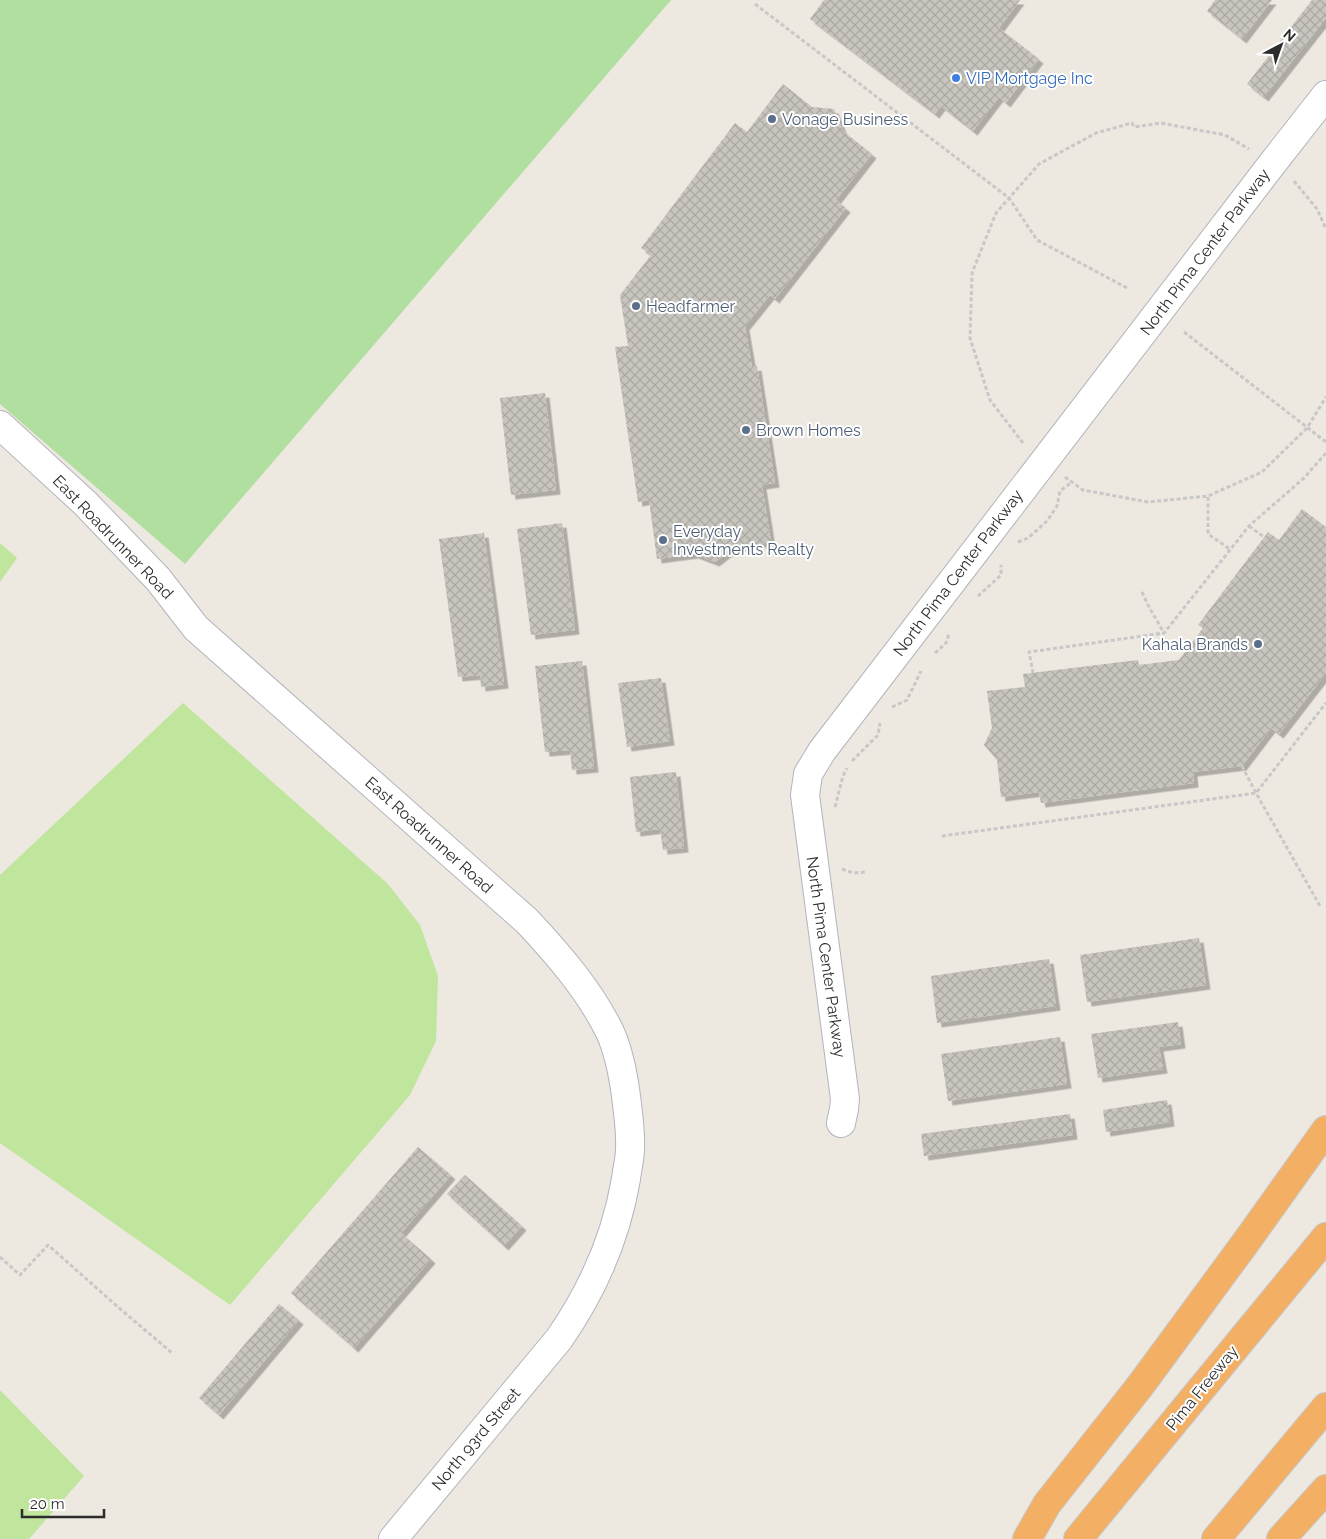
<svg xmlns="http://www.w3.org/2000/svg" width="1326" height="1539" font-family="Raleway,sans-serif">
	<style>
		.grass { fill: #b0dfa0 }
		.pitch { fill: #c0e59d }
		.building { fill: url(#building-cross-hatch); filter: url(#shadow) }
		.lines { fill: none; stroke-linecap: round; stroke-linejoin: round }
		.street-casing { stroke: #b3b4be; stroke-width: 30 }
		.highway-casing { stroke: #c8c8c8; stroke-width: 30 }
		.path { stroke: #c8c8c8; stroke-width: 3; stroke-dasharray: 4 2.5; stroke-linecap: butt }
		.street { stroke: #fff; stroke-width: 28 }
		.highway { stroke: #f3af64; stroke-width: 28 }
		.shop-dot { fill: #3f7fe0; stroke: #fff; stroke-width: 2 }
		.service-dot { fill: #5c6f8a; stroke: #fff; stroke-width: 2 }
		.labels { text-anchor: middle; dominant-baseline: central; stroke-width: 4; stroke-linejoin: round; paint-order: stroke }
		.shop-label { font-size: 16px; fill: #366cbe; stroke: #fff; text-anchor: start }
		.service-label { font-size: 16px; fill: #4e5e75; stroke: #fff; text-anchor: start }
		.street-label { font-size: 16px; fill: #2c2c2c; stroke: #fff }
	</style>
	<defs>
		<pattern id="building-cross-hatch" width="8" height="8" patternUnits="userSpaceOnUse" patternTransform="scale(1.25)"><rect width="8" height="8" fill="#c8c5bf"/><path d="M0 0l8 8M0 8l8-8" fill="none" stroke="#aca9a4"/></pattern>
		<filter id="shadow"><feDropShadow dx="4.5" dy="4.5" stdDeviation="0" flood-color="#0004"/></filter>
	</defs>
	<rect width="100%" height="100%" fill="#ede8e0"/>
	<path class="grass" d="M0,0H671L185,564L0,404Z"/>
	<path class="pitch" d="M0,543L17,558L0,582Z
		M183,703L388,884L420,925L438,976L436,1041L410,1095L230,1305L0,1143V875Z
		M0,1390L84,1476L29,1539H0Z"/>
	<path class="building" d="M824,0H1020L999,28L1039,59L1006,103L999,97L973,131L941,106L935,114L810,19Z
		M1215,0H1272L1242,39L1207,11Z
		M1312,0H1326V18L1264,97L1247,84Z
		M783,84L812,107L834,109L843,131L872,154L836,200L846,208L775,299L770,295L745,326L752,367L757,366L775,483L762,485L771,542L733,548L715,562L694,554L657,559L649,500L638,502L615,347L628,346L620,295L651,255L641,248L735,123L747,132Z
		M545,393L556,490L511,495L500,398Z
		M1302,509L1326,527V673L1279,734L1271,728L1242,766L1193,772L1194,783L1041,803L1039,792L1001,797L997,760L984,745L992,728L987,691L1025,687L1023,674L1138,660L1139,665L1179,660L1203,628L1198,625L1268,532L1279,540Z
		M562,523L575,630L531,635L517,529Z
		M484,533L504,684L481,687L480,675L458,677L439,539Z
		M582,661L594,768L572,770L570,750L545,752L535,666Z
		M661,678L670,741L627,747L618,683Z
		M676,772L684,848L663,850L660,829L636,832L630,777Z
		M1199,938L1206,985L1087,1002L1080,955Z
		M1049,959L1056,1006L937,1023L931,976Z
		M1178,1022L1181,1044L1159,1047L1163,1069L1098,1078L1091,1034Z
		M1060,1037L1067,1084L948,1101L941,1054Z
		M1167,1100L1170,1122L1106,1132L1103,1110Z
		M1070,1114L1073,1135L924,1156L921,1134Z
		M418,1147L451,1175L401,1233L431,1259L354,1348L291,1293Z
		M465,1175L522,1226L504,1246L447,1194Z
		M279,1304L299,1320L219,1415L199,1398Z"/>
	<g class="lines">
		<g class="street-casing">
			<path id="street" d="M0,425L85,503L158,579L196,628L527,921C558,954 589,990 609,1030C619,1051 623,1073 626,1096C628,1113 631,1132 630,1149C630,1159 627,1169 626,1179C616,1238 593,1290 559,1339L393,1539
				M841,1123L844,1109L845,1099L805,795L808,774L822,751L1272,164L1326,95"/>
		</g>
		<g class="highway-casing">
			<path id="highway" d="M1027,1539L1047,1504L1140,1386L1246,1242L1326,1130
				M1078,1539L1326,1237
				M1216,1539L1326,1407
				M1281,1539L1326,1489"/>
		</g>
		<path class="path" d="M755,4L1009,198L1037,240L1129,289
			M1294,181L1317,209L1326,229
			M1184,332L1326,442
			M1023,443L990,400L970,338L972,273L996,213L1039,164L1096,133L1132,123L1134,127L1161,123L1225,135L1249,149
			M1065,477L1083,490L1148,502L1208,496L1262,472L1307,428L1326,397
			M1208,497V534L1231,550
			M1249,526L1264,537
			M1018,542L1028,538L1047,521L1057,506L1060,491L1072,482
			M1142,592L1148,605L1164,633
			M978,596L1001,575V565
			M935,653L946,643L949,634
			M1033,673L1029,652L1164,633L1249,526L1304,478L1326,453
			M892,707L907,700L921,671
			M852,761L878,735L880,723
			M1242,766L1256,793L1320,906
			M835,807L843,776L847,768
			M942,836L1256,793L1326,703
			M842,869L853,873L866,872
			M0,1257L20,1275L48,1245L118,1307L172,1353"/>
		<use href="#street" class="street"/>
		<use href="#highway" class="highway"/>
	</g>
	<circle class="shop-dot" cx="956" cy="78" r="5"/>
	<g class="service-dot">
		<circle cx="772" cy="119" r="5"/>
		<circle cx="636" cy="306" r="5"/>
		<circle cx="746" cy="430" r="5"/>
		<circle cx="663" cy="540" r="5"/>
		<circle cx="1258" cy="644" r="5"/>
	</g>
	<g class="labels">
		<g class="shop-label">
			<text x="966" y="78">VIP Mortgage Inc</text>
		</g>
		<g class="service-label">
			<text x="782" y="119">Vonage Business</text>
			<text x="646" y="306">Headfarmer</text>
			<text x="756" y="430">Brown Homes</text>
			<text x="673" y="531">Everyday<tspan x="673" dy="18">Investments Realty</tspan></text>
			<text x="1248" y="644" text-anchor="end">Kahala Brands</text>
		</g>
		<g class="street-label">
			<text transform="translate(1205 252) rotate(-53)">North Pima Center Parkway</text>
			<text transform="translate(113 537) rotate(46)">East Roadrunner Road</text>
			<text transform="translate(958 573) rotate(-53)">North Pima Center Parkway</text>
			<text transform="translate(429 835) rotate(42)">East Roadrunner Road</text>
			<text transform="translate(826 957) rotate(82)">North Pima Center Parkway</text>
			<text transform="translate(1202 1388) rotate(-51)">Pima Freeway</text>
			<text transform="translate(476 1439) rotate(-50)">North 93rd Street</text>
		</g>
	</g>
	<g transform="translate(1281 45) rotate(41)" stroke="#ffffff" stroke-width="4" paint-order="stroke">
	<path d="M0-4L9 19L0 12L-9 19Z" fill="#2c2c2c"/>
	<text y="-8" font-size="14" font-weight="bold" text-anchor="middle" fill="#2c2c2c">N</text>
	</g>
	<path d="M22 1509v8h82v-8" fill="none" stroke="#2c2c2c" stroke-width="2.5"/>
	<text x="30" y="1509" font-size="15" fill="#2c2c2c" stroke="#ffffff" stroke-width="4" paint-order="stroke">20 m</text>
</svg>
